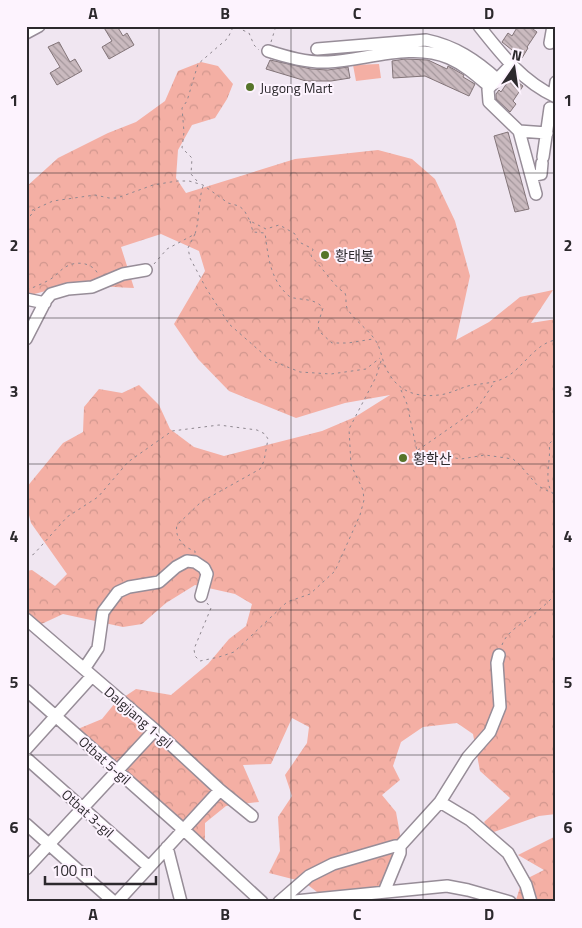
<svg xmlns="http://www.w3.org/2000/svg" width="582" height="928" font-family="'Titillium Web','Noto Sans KR',sans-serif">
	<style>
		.forest { fill: url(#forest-crowns) }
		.green { fill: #f4afa4 }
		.building { fill: url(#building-back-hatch); stroke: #837579 }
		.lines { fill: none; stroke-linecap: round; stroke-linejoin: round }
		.minor-casing { stroke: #978d98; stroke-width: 14 }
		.path { stroke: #8f8890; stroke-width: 1; stroke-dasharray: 2.5 4; stroke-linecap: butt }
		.minor { stroke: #fff; stroke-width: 11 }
		.grid { fill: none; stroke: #2c292d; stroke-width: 1; stroke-opacity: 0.55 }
		.poi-dot { fill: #56742a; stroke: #fdf3fe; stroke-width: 2 }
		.labels { text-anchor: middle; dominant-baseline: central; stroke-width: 4; stroke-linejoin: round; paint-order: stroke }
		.poi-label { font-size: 14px; fill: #2c292d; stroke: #fdf3fe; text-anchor: start }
		.street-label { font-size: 14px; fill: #2c292d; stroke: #fdf3fe }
		.neatline { fill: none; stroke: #2c292d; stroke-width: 2 }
		.grid-label { font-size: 16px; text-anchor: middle; font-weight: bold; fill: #2c292d }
	</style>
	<defs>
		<pattern id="forest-crowns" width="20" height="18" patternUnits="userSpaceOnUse" patternTransform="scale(1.25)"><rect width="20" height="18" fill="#f4afa4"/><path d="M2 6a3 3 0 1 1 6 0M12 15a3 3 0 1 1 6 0" fill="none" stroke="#d1978e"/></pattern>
		<pattern id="building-back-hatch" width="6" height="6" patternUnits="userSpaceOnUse" patternTransform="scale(1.25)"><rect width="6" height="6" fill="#cababf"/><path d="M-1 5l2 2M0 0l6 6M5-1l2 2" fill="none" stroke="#a4979c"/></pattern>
	</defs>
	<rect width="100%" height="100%" fill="#f0e6f1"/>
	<path class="forest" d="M201,62L218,66L233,84L227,99L215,118L192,125L178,150L176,178L186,193L295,159L378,150L412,159L435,179L455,221L470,276L456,340L489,322L520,297L553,290L531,323L556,319V814L539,816L491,833L484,822L510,798L480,771L473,734L457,723L423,727L401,742L393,766L400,780L382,795L396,812L401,840L392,864L377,890L363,902H330L304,882L269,873L280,851L278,817L292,796L285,775L307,743L309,727L292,718L271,764L243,765L259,802L226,806L205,823V844L73,731L102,719L115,703L136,689L171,695L208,664L229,639L246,626L252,604L235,594L195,585L166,603L142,624L123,627L63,614L35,627L26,625V571L32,570L55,586L67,574L31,523L26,503V488L63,443L83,432L84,407L99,389L122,393L139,385L159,405L170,429L194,447L224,456L322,431L355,417L390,395L345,403L296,418L229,391L198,359L174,324L205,271L199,251L161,234L121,247L134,288C94,286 64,283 26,297V187L58,158L108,133L136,122L165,101L178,71Z
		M556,836V902H519L516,900L522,881L544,870L518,855Z"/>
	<path class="green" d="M379,64L381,78L356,81L353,65Z"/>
	<path class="building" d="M103,26H117L123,36L127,33L134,45L109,59L102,47L112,41Z
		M518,26H529L537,32L527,47L528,48L522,58L502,42L508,33L512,36Z
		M59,42L70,62L75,59L82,71L57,85L50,73L60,67L48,47Z
		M405,59L428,60L447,69L448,66L464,75L463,77L475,84L469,96L425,76L393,78L392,61Z
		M270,60L311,69L328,70L348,67L350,78L331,81H306L266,69Z
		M511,77L523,86L513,101L516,104L510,112L496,99V94L499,90L501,92Z
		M508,132L529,209L515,212L494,136Z"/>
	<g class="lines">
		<g class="minor-casing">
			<path id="minor" d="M479,26C501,54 523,82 556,97
				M26,33L39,26
				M550,43L553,26
				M317,49L426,40C455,46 476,60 498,80
				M268,51C287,57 307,63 328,62C366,60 413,42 449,58C465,65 477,76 490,87
				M511,65L488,89L489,102L519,131L547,133
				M554,96L556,82
				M519,131L536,194
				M543,157L550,108
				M532,176L541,174L542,163
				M26,299L45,303
				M26,339L46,300L51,294L68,289L92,287L123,274L146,270
				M26,619L155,730L220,790L252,816
				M84,669L98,648L103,612L118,592L129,587L159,582L176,567L187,561L195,562L204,568L207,574L201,596
				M26,690L184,830L262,902
				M26,749L92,676
				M26,758L149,867
				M440,802L470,820L508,853L526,885L531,902
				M26,824L114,902
				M167,847L181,902
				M26,869L155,730
				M384,892L400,853V846L440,802L468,757L490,732L500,707L497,663L499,655
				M117,902L220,790
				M279,902L309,876L333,864L395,846H400
				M285,902L447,886L468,890L510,902"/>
		</g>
		<path class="path" d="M271,42L276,26
			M197,181L191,174L192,158L182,148L184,132L182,108L187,101L198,64L228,38L232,29L236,27L249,33L254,45L259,50
			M26,213L53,201L95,195L109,198H117L153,185L177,181H189L203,185L228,203L239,206L244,210L250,221L266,229L279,225L285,228L295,234L299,242L313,249L311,256L313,258L338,288L345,293C347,298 345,303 347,308C354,321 370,330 377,343C381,350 382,360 386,368C396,390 414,398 439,395C449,394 458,389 468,386C482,383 495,384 508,376C524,366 536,343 556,340
			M26,221L35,210
			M250,221L253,232L265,233C268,254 269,272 282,289C285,292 289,298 294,298C304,300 316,299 323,308L318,324L319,330L321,333L332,343H348L373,339
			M195,234L188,248L190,258L206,288L229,324L270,360L300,372L331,374L366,369L380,358
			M154,264L167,249L195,234C200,218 198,202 203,186
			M27,290C34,287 42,284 49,280C55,277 59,271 64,268C75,260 92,262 98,274
			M401,390L407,404L417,451
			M556,437L549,444C552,461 541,484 556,497
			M418,450L470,414L479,406L493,384
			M417,451L461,459L485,455L513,459L519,464L538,486L550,492
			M26,554L32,555L34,554L67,517L98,497L128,462L172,431L219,425L257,430L265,434L268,439L264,461L260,469L201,502L177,525C174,537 184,548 195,551V553
			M207,603L211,608L194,649L195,656L200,661L219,657L234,652L287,602L310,594L335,571L360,515L364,500L363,490L351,465L349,429L376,377L382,358
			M502,645C507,631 522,624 533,615C539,610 545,605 551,599"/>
		<use href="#minor" class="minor"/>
	</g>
	<path class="grid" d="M159,26V902M291,26V902M423,26V902M26,173H556M26,318H556M26,464H556M26,610H556M26,755H556"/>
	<g class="poi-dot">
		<circle cx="250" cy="87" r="5"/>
		<circle cx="325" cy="255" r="5"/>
		<circle cx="403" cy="458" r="5"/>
	</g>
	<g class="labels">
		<g class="poi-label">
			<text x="260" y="87">Jugong Mart</text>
			<text x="335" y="255">황태봉</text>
			<text x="413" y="458">황학산</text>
		</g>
		<g class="street-label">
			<text transform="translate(139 717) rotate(41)">Dalgijang 1-gil</text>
			<text transform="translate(105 760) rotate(42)">Otbat 5-gil</text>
			<text transform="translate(88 813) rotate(42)">Otbat 3-gil</text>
		</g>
	</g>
	<rect width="582" height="928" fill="none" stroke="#fdf3fe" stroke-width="55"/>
	<g transform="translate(514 68) rotate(13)" stroke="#fdf3fe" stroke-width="4" paint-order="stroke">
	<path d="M0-4L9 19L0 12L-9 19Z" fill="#2c292d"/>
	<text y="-8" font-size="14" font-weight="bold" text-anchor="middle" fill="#2c292d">N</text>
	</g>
	<path d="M45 876v8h111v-8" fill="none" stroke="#2c292d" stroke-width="2.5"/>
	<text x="52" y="876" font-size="15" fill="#2c292d" stroke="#fdf3fe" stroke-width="4" paint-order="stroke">100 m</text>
	<rect x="28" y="28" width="526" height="872" class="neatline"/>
	<g class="grid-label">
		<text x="93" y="19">A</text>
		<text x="225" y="19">B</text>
		<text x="357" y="19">C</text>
		<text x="489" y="19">D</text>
		<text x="14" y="106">1</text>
		<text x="568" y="106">1</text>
		<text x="14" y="251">2</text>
		<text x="568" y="251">2</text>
		<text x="14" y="397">3</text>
		<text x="568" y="397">3</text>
		<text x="14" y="542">4</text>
		<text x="568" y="542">4</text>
		<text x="14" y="688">5</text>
		<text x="568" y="688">5</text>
		<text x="14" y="833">6</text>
		<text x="568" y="833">6</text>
		<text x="93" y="920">A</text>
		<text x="225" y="920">B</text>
		<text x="357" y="920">C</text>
		<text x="489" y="920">D</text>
	</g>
</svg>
